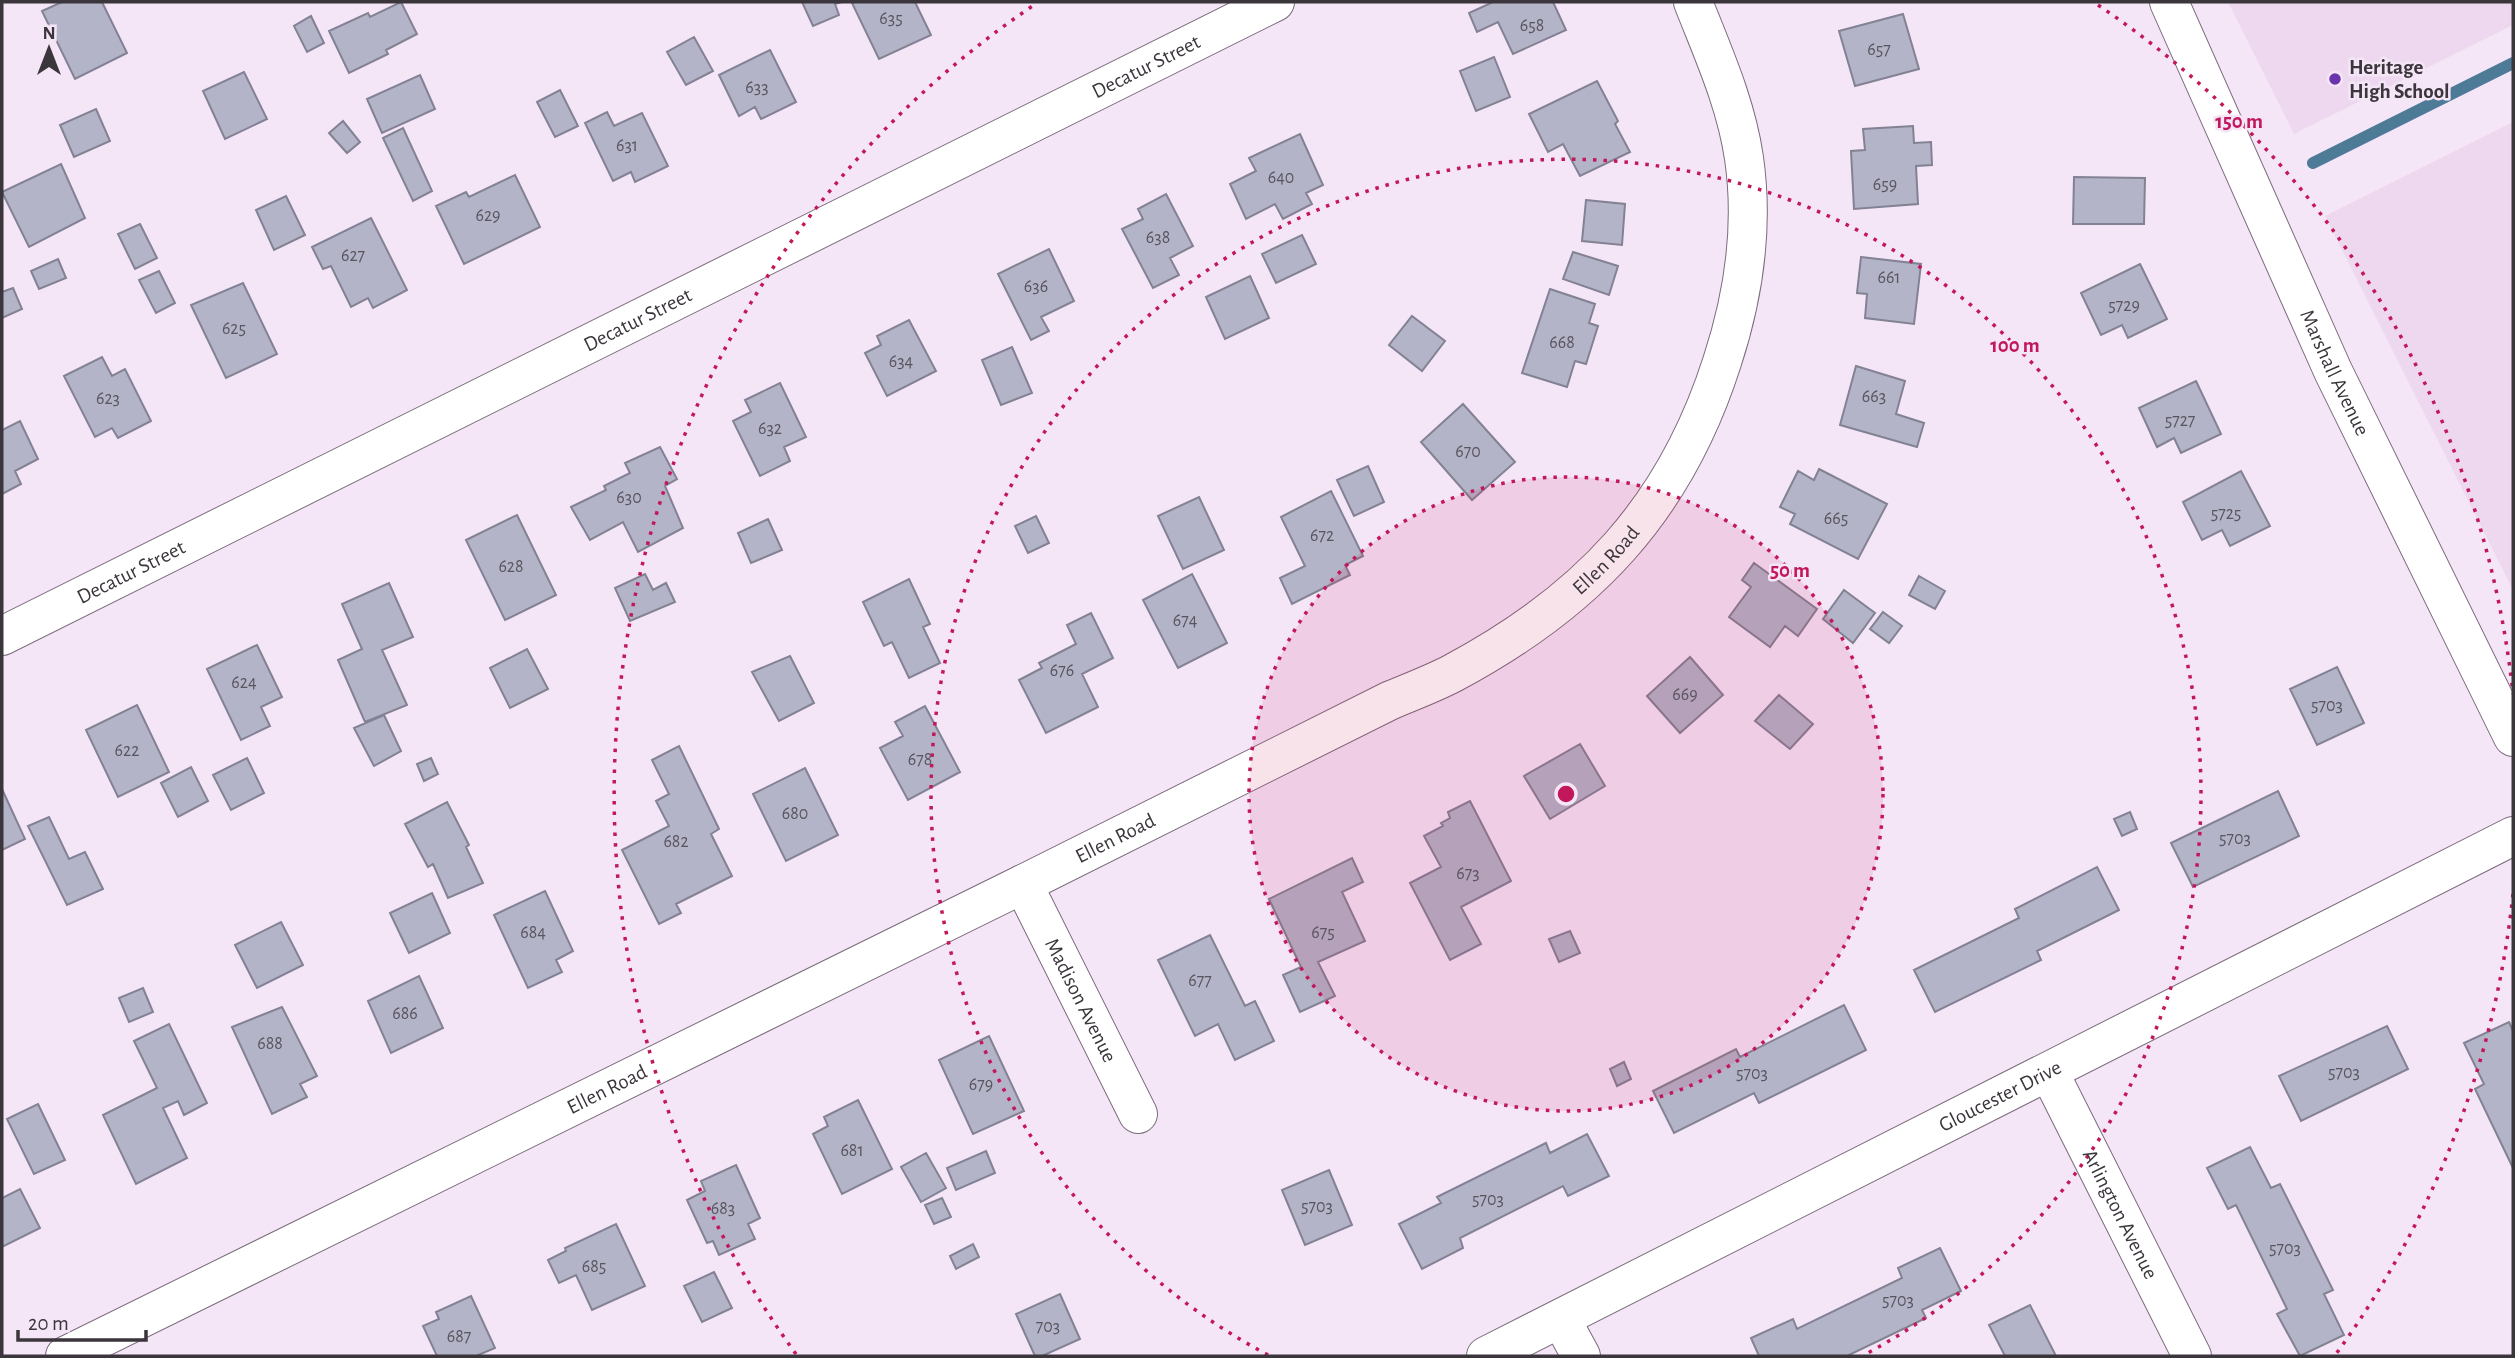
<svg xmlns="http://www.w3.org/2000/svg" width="2515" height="1358" font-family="'Alegreya Sans',sans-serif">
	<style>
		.built { fill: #edd8ef }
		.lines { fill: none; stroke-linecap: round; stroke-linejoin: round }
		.stream { stroke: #4d7a96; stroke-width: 12 }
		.building { fill: #b4b4c8; stroke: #828294; stroke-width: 2 }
		.street-casing { stroke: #7a6c7b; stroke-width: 40 }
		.secondary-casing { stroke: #7a6c7b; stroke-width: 40 }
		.street { stroke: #fff; stroke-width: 38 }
		.secondary { stroke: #fff; stroke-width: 38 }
		.ring { fill: none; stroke: #c2185b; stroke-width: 3.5; stroke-dasharray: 3.5 7 }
		.poi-dot { fill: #6a35ac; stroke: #f5e6f7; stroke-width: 2.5 }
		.labels { text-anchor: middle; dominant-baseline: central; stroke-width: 5; stroke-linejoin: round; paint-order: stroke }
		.number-label { font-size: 18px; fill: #59555f }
		.street-label { font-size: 21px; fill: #3b353c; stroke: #f5e6f7 }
		.poi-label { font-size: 21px; font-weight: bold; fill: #3b353c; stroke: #f5e6f7; text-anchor: start }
		.centre { fill: #c2185b; stroke: #f5e6f7; stroke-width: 3.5 }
		.ring-label { font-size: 21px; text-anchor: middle; font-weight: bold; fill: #c2185b; stroke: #f5e6f7; stroke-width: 5; stroke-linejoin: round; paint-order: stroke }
	</style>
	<rect width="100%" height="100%" fill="#f5e6f7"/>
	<path class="built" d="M2228,2H2513V25L2294,134Z
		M2513,122V590L2325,216Z"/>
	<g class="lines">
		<path class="stream" d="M2313,163L2513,63"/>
	</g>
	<path class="building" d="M62,2H102L127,53L75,79L42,11Z
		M401,2L417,34L386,50L388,54L349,73L329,31L368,13L370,17Z
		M802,2H842L835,4L839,15L813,26Z
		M854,2H915L931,35L879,59L852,3Z
		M1493,2H1553L1566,30L1513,54L1498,22L1477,32L1469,13Z
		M1903,14L1919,69L1855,86L1839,31Z
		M311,16L324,43L307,52L294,26Z
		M694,37L713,71L686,85L667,52Z
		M770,50L796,102L761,119L755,107L739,116L719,75Z
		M1494,57L1510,97L1476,111L1460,71Z
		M244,72L267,119L225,139L203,91Z
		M420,75L435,109L382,133L367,99Z
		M1597,81L1618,121L1615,124L1630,152L1580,176L1563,144L1548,152L1529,114Z
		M560,90L578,126L555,137L537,102Z
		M96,109L110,141L74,157L60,125Z
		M607,112L614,126L642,113L668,166L635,182L631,172L613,181L585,123Z
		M343,121L360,142L347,153L329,133Z
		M1913,126L1914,143L1931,142L1932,165L1916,166L1918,204L1854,209L1851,151L1865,150L1863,129Z
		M403,128L432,191L413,201L383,138Z
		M1300,134L1323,185L1306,193L1312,204L1283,219L1275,204L1246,219L1230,184L1256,171L1249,158Z
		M61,164L85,218L29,247L2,192Z
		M515,175L540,227L464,264L436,206L466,192L469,197Z
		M2074,177L2145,178L2144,224H2073Z
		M1166,194L1193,246L1170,258L1179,275L1153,288L1122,229L1143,219L1138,209Z
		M286,196L305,235L274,250L256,210Z
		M1586,200L1625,204L1622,245L1582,241Z
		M371,218L407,290L373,308L368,298L351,307L331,266L323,269L312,247Z
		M140,224L157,258L135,269L118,234Z
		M1302,235L1316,264L1276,283L1262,254Z
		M1049,249L1074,301L1041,317L1049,331L1031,340L998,274Z
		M1573,252L1618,266L1609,295L1563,279Z
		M1861,257L1921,264L1914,324L1865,318L1867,294L1857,293Z
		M58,259L66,278L39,289L31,271Z
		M2140,264L2167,319L2128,338L2122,325L2101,335L2081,293Z
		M159,271L175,303L156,313L139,280Z
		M1250,276L1269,318L1225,339L1206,297Z
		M243,283L277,354L226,378L191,305Z
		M13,288L22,309L2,318V292Z
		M1550,289L1595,304L1589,323L1598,326L1586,364L1575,361L1567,387L1522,373Z
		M1412,316L1445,341L1422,371L1389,345Z
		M909,320L936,371L887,396L865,353L881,345L877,336Z
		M1012,347L1032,393L1001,405L982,360Z
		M102,357L112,376L125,369L151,421L118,438L112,428L95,437L64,376Z
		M1856,366L1905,381L1896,414L1924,423L1917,447L1840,425Z
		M2196,381L2221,434L2181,453L2174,438L2157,447L2139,408Z
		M780,383L806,437L784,447L790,461L760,476L733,421L751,412L745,400Z
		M1463,404L1515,462L1472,500L1421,442Z
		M20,421L38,459L15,471L21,484L2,494V430Z
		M660,447L677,479L665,486L683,528L638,552L623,522L590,540L571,507L606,490L604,486L630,473L625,463Z
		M1368,466L1384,502L1354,516L1337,480Z
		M1819,469L1887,504L1858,559L1790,524L1795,514L1780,507L1798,471L1814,480Z
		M2241,471L2270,526L2230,546L2222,530L2202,540L2183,502Z
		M1331,491L1363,556L1345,565L1350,575L1292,604L1280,578L1305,566L1281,517Z
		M1199,497L1224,550L1183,569L1158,516Z
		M517,515L556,595L505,620L466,540Z
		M1036,516L1049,543L1028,553L1015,526Z
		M768,519L782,550L751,563L738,533Z
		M1754,563L1817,609L1798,636L1785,626L1770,647L1729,617L1751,587L1742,580Z
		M645,574L653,590L666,583L675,602L630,621L615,588Z
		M1192,574L1227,643L1178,668L1143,600Z
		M1919,576L1945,591L1935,609L1909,595Z
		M909,579L930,624L923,627L940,663L909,678L892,642L884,646L863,602Z
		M389,583L413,637L382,650L407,705L365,722L338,660L362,649L342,604Z
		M1844,590L1875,613L1853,643L1823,619Z
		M1883,612L1902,626L1889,643L1870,629Z
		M1091,613L1113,658L1082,674L1098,707L1046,733L1019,680L1042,668L1039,663L1076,644L1067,625Z
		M257,645L282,697L261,707L270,726L241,740L207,669Z
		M527,649L548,689L510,708L490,668Z
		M790,656L814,703L779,721L752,672Z
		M1690,657L1723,695L1680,733L1647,696Z
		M2337,667L2364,723L2317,745L2290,689Z
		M1779,695L1813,724L1790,749L1755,721Z
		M137,705L169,772L118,797L86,730Z
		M925,706L960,772L908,800L880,748L903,736L895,722Z
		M384,715L401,751L374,766L354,728Z
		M1580,744L1605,786L1550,819L1524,776Z
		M679,746L719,829L711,834L732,876L676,904L681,913L659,924L622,850L669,826L656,801L669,794L652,760Z
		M247,758L264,793L231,810L213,775Z
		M431,758L438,774L424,781L417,764Z
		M191,767L208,801L178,817L161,783Z
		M805,768L838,835L786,861L753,794Z
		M2,789L25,839L2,850Z
		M2278,791L2299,836L2193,887L2171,843Z
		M1470,801L1511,881L1461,907L1481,944L1450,960L1410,883L1441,867L1424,836L1443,826L1441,823L1450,818L1448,812Z
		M447,802L469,845L466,847L483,883L448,898L433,864L428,867L405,824Z
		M2130,812L2137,829L2122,836L2114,819Z
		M49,817L69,859L85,852L103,889L67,905L28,826Z
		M1352,858L1363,882L1342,892L1365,941L1318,962L1335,996L1300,1012L1283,975L1301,967L1269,899Z
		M2097,867L2119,910L2037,951L2041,960L1935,1012L1914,970L2019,918L2015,909Z
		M545,891L573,951L556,960L562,972L528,988L494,915Z
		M432,893L450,933L409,953L390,913Z
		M281,922L303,965L257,988L235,945Z
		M1570,931L1580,953L1559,962L1549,939Z
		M1210,935L1245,1006L1255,1001L1274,1041L1235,1060L1218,1024L1195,1036L1158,960Z
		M419,976L443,1028L391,1053L368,1001Z
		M143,988L153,1012L129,1022L119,998Z
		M1844,1005L1866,1050L1759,1103L1754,1093L1674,1133L1653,1091L1736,1049L1740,1057Z
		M282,1007L317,1076L300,1084L307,1097L272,1114L232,1027Z
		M2509,1022L2513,1031V1168L2475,1089L2484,1084L2464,1043Z
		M169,1024L207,1103L184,1115L178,1101L163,1108L187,1158L136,1184L103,1115L157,1088L134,1041Z
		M2387,1026L2408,1069L2301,1121L2279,1076Z
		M989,1036L1024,1111L973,1134L939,1060Z
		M1624,1062L1631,1079L1617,1086L1610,1069Z
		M858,1100L892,1169L842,1194L813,1134L828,1126L824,1117Z
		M38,1104L65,1160L34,1174L7,1119Z
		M1587,1134L1609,1176L1568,1196L1563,1186L1460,1238L1463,1248L1422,1269L1399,1224L1441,1203L1437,1197L1546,1143L1550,1153Z
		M2250,1147L2271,1188L2280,1184L2333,1290L2324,1294L2344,1335L2300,1356L2277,1314L2287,1309L2236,1205L2228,1209L2207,1168Z
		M986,1151L995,1173L956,1190L947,1168Z
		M926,1153L946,1188L921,1202L901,1167Z
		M736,1165L760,1218L748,1224L755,1239L719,1255L713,1241L707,1243L687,1200L705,1191L701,1181Z
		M1329,1170L1352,1225L1305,1245L1282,1190Z
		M20,1189L40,1228L2,1247V1198Z
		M942,1198L951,1217L934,1224L925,1205Z
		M616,1224L645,1286L592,1310L576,1275L559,1283L548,1260L566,1251L565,1248Z
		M973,1244L979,1257L956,1269L950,1256Z
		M1940,1248L1961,1291L1922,1310L1926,1318L1847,1356H1759L1751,1338L1793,1319L1797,1329L1902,1278L1898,1268Z
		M714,1272L732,1308L702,1322L684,1286Z
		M1060,1294L1080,1339L1042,1356H1035L1016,1314Z
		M471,1296L495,1348L476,1356H437L423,1326L439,1319L436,1312Z
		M2030,1305L2056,1356H2005L1989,1325Z"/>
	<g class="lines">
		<g class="street-casing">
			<g id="street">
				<path id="s1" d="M2,636L1275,2"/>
				<path id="s2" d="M1023,884L1138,1114"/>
				<path id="s3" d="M2049,1072L2192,1356"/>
				<path d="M1561,1319L1581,1356"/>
				<path id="s4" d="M65,1356L1023,884L1389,701C1410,692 1432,684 1453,673C1588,601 1675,509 1722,362C1744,295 1754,227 1744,158C1736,103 1713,53 1693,2"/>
				<path id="s5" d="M1486,1356L2513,836"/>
			</g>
		</g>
		<g class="secondary-casing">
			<g id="secondary">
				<path id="s6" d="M2169,2L2333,371L2513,737"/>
			</g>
		</g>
		<use href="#street" class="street"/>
		<use href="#secondary" class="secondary"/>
	</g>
	<circle cx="1566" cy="794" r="317" fill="#c2185b" fill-opacity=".12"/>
	<g class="ring">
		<circle cx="1566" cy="794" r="317"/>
		<path d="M1268 1355A635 635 0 1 1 1864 1355"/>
		<path d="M2513 894A952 952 0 0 1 2336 1354M796 1354A952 952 0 0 1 1034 5M2098 5A952 952 0 0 1 2513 694"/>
	</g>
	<circle class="poi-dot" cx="2335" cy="79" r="7"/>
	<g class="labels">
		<g class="number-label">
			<text x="891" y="19">635</text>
			<text x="1532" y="26">658</text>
			<text x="1879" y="50">657</text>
			<text x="757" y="88">633</text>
			<text x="627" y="146">631</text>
			<text x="1281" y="178">640</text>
			<text x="1885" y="185">659</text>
			<text x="488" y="216">629</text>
			<text x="1158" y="238">638</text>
			<text x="353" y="256">627</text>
			<text x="1889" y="278">661</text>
			<text x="1036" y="287">636</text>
			<text x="2124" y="306">5729</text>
			<text x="234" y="329">625</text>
			<text x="1562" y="343">668</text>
			<text x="901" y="362">634</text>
			<text x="1874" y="397">663</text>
			<text x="108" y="399">623</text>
			<text x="2180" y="421">5727</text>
			<text x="770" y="429">632</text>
			<text x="1468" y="452">670</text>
			<text x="629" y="498">630</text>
			<text x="2226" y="514">5725</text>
			<text x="1836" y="519">665</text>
			<text x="1322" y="536">672</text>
			<text x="511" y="567">628</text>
			<text x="1185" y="621">674</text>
			<text x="1062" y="671">676</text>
			<text x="244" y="683">624</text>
			<text x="1685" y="695">669</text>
			<text x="2327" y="706">5703</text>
			<text x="127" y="751">622</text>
			<text x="920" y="760">678</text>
			<text x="795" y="814">680</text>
			<text x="2235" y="839">5703</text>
			<text x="676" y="842">682</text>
			<text x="1468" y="874">673</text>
			<text x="533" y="933">684</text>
			<text x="1323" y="933">675</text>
			<text x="1200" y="981">677</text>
			<text x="405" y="1014">686</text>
			<text x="270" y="1044">688</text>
			<text x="2344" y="1073">5703</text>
			<text x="1752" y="1074">5703</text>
			<text x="981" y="1085">679</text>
			<text x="852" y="1151">681</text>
			<text x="1488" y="1200">5703</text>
			<text x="1317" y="1207">5703</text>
			<text x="723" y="1209">683</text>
			<text x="2285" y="1249">5703</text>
			<text x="594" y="1267">685</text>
			<text x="1898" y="1301">5703</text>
			<text x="1048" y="1327">703</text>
			<text x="459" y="1337">687</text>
		</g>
		<g class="street-label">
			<text stroke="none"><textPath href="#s1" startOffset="1278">Decatur Street</textPath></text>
			<text stroke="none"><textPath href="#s1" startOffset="710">Decatur Street</textPath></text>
			<text stroke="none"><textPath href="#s6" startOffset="406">Marshall Avenue</textPath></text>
			<text stroke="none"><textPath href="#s4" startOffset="1738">Ellen Road</textPath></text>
			<text stroke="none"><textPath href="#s1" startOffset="144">Decatur Street</textPath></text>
			<text stroke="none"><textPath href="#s4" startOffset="1171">Ellen Road</textPath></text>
			<text stroke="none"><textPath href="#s2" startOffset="130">Madison Avenue</textPath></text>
			<text stroke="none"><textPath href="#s4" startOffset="604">Ellen Road</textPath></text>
			<text stroke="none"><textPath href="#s5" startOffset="576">Gloucester Drive</textPath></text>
			<text stroke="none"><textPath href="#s3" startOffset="159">Arlington Avenue</textPath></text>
		</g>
		<g class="poi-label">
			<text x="2349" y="67">Heritage<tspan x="2349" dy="24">High School</tspan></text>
		</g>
	</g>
	<circle cx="1566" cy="794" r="10" class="centre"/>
	<g class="ring-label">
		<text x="2239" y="128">150 m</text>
		<text x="2015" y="352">100 m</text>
		<text x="1790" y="577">50 m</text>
	</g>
	<rect width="2515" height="1358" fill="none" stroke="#3b353c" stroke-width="7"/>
	<g transform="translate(49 49)" stroke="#f5e6f7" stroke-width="5" paint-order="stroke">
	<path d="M0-5L12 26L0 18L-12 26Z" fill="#3b353c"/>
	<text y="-10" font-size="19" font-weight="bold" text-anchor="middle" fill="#3b353c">N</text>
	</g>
	<path d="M18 1330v10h128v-10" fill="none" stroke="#3b353c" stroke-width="3.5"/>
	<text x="28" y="1330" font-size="21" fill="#3b353c" stroke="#f5e6f7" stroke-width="5" paint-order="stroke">20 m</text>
</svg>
